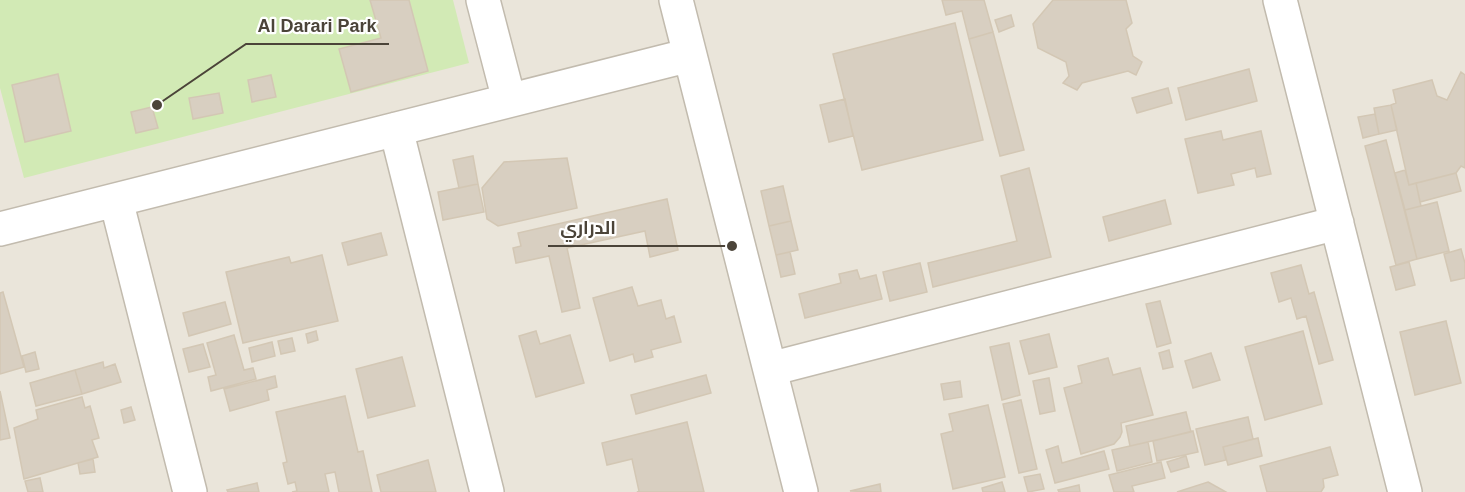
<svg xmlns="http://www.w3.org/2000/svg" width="1465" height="492" font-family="Arial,Cairo,sans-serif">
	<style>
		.residential { fill: #eae5da }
		.green { fill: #d2eab5 }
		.building { fill: #d8cfc1; stroke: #d3c7b4; stroke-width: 1.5 }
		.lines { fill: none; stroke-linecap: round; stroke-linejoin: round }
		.minor-casing { stroke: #c2bbae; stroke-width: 36 }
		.minor { stroke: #fff; stroke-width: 33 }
		.leader { fill: none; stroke: #4b4439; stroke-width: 2 }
		.callout-dot { fill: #4b4439; stroke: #fff; stroke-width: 2 }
		.callout-label { font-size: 18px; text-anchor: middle; font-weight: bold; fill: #4b4439; stroke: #fff; stroke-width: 4.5; stroke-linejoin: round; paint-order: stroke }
	</style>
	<rect width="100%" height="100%" fill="#f6f3ec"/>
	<path class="residential" d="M0,0H1465V492H0Z"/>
	<path class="green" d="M0,0H453L469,63L24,178L0,88Z"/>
	<path class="building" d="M370,0H409L428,71L351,92L339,49L381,38Z
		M942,0H984L993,32L969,39L962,11L946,15Z
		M1053,0H1126L1132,23L1126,29L1133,56L1142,62L1136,75L1128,71L1082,83L1077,90L1063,83L1069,76L1066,62L1038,48L1033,24Z
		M1011,15L1014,26L999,32L995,20Z
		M955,23L983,140L862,170L833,54Z
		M993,32L1024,150L1000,156L969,39Z
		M1249,69L1257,101L1186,120L1178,88Z
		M1461,72L1465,75V168L1461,166L1456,173L1409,185L1391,105L1396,103L1393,90L1432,80L1437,96L1447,100Z
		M58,74L71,131L25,142L12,85Z
		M271,75L276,97L252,102L248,80Z
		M1168,88L1172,103L1137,113L1132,98Z
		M219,93L223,113L193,119L189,98Z
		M845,99L853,136L829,142L820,105Z
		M1391,105L1397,130L1379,134L1374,108Z
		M152,107L158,128L136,133L131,112Z
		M1375,114L1379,134L1363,138L1358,117Z
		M1221,131L1223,140L1261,131L1271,174L1257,177L1255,168L1231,174L1234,185L1198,193L1185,139Z
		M1386,140L1417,259L1396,265L1365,146Z
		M473,156L478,184L459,188L453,160Z
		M567,158L577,208L498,226L487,219L482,188L504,162Z
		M1029,168L1051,257L933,287L928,263L1017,241L1001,176Z
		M1405,170L1409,185L1416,183L1421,206L1405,210L1395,173Z
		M1456,173L1461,191L1420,202L1416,183Z
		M478,184L484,212L443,220L438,192Z
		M783,186L791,221L769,226L761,191Z
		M667,199L678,250L650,257L645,231L567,248L580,308L562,312L549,256L516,263L513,248L521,246L518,233Z
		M1165,200L1171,224L1109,241L1103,217Z
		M1437,202L1449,251L1417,259L1405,210Z
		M791,221L798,250L776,255L769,226Z
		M381,233L387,255L348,265L342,243Z
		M1461,249L1465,263V278L1451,281L1444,254Z
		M790,252L795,274L781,277L776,255Z
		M322,255L338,321L243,343L226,272L289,257L291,263Z
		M1409,262L1415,285L1396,290L1390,267Z
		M920,263L927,292L890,301L883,272Z
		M1301,265L1309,294L1314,292L1333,360L1319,364L1306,316L1297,319L1291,298L1279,302L1271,273Z
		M857,270L860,279L876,275L882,299L805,318L799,294L841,283L839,274Z
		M632,287L638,306L661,300L666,319L674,316L681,342L651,350L653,357L635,362L633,354L610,361L593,298Z
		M3,292L24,367L0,374V293Z
		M1160,301L1171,343L1157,347L1146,304Z
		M225,302L231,324L189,336L183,313Z
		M1446,321L1461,383L1415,395L1400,332Z
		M316,331L318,340L308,343L306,334Z
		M536,331L540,344L570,335L584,383L536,397L519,336Z
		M1303,331L1322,404L1265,420L1245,347Z
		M1049,334L1057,367L1029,374L1020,341Z
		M234,335L244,370L253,368L256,379L211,391L208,377L216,375L207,343Z
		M292,338L295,351L281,354L278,341Z
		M272,342L275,356L252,362L249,348Z
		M1009,343L1020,395L1002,400L990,347Z
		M203,344L210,367L189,372L183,349Z
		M1169,350L1173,367L1163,369L1159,353Z
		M35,352L39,369L26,372L22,356Z
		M1211,353L1220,380L1193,388L1185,361Z
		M402,357L415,406L368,418L356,369Z
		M1108,358L1113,375L1140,368L1153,415L1121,423L1122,432L1120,437L1114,444L1081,454L1064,388L1082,383L1078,366Z
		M103,362L104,368L115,364L121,382L82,394L75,370Z
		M75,370L82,394L36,406L30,383Z
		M706,375L711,393L636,414L631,395Z
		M275,376L277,387L267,390L269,400L230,411L224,389Z
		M1049,378L1055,411L1040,414L1033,381Z
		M960,381L962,397L944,400L941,384Z
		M0,391L10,438L0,440Z
		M345,396L358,452L363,451L372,492H339L335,472L325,474L329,492H292L297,491L295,482L288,484L283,463L287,462L276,412Z
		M82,397L85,408L90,406L99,438L92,440L98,457L24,479L14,428L38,419L36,410Z
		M1021,400L1037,469L1019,473L1003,404Z
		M988,405L1005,477L953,489L941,434L953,431L949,414Z
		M131,407L135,420L124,423L121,410Z
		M1186,412L1191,432L1130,446L1126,426Z
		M1248,417L1253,439L1223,447L1226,460L1205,465L1196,429Z
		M687,422L704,492H637L639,491L632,459L607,465L602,443Z
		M1193,431L1198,452L1157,461L1153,441Z
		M1258,438L1262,456L1228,465L1223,447Z
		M1148,442L1152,462L1117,471L1112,450Z
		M1058,446L1062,463L1104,451L1109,469L1055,483L1046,450Z
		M1330,447L1338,475L1323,479L1324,487L1321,492H1267L1260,466Z
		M1186,456L1189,467L1171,472L1167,462Z
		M93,459L95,472L80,474L78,463Z
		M428,460L436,492H381L377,475Z
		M1161,462L1165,478L1132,486L1134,492H1114L1109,475Z
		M1040,474L1044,489L1028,492L1024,477Z
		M40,478L43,492H28L25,481Z
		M1002,482L1005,492H983L982,488Z
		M1208,482L1226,492H1177Z
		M257,483L259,492H228L227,490Z
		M880,484L881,492L850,491Z
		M1079,485L1080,492H1059L1058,490Z"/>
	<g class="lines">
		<g class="minor-casing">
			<path id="minor" d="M483,0L509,100
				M676,0L801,492
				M1280,0L1405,492
				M396,129L487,492
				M116,200L190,492
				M0,229L690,55
				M770,369L1337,223"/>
		</g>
		<use href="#minor" class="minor"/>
	</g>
	<path class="leader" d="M157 105L246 44H389M732 246L627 246H548"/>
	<g class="callout-dot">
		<circle cx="157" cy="105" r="6"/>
		<circle cx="732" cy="246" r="6"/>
	</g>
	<g class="callout-label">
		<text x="317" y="32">Al Darari Park</text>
		<text x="588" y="234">الدراري</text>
	</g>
</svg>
